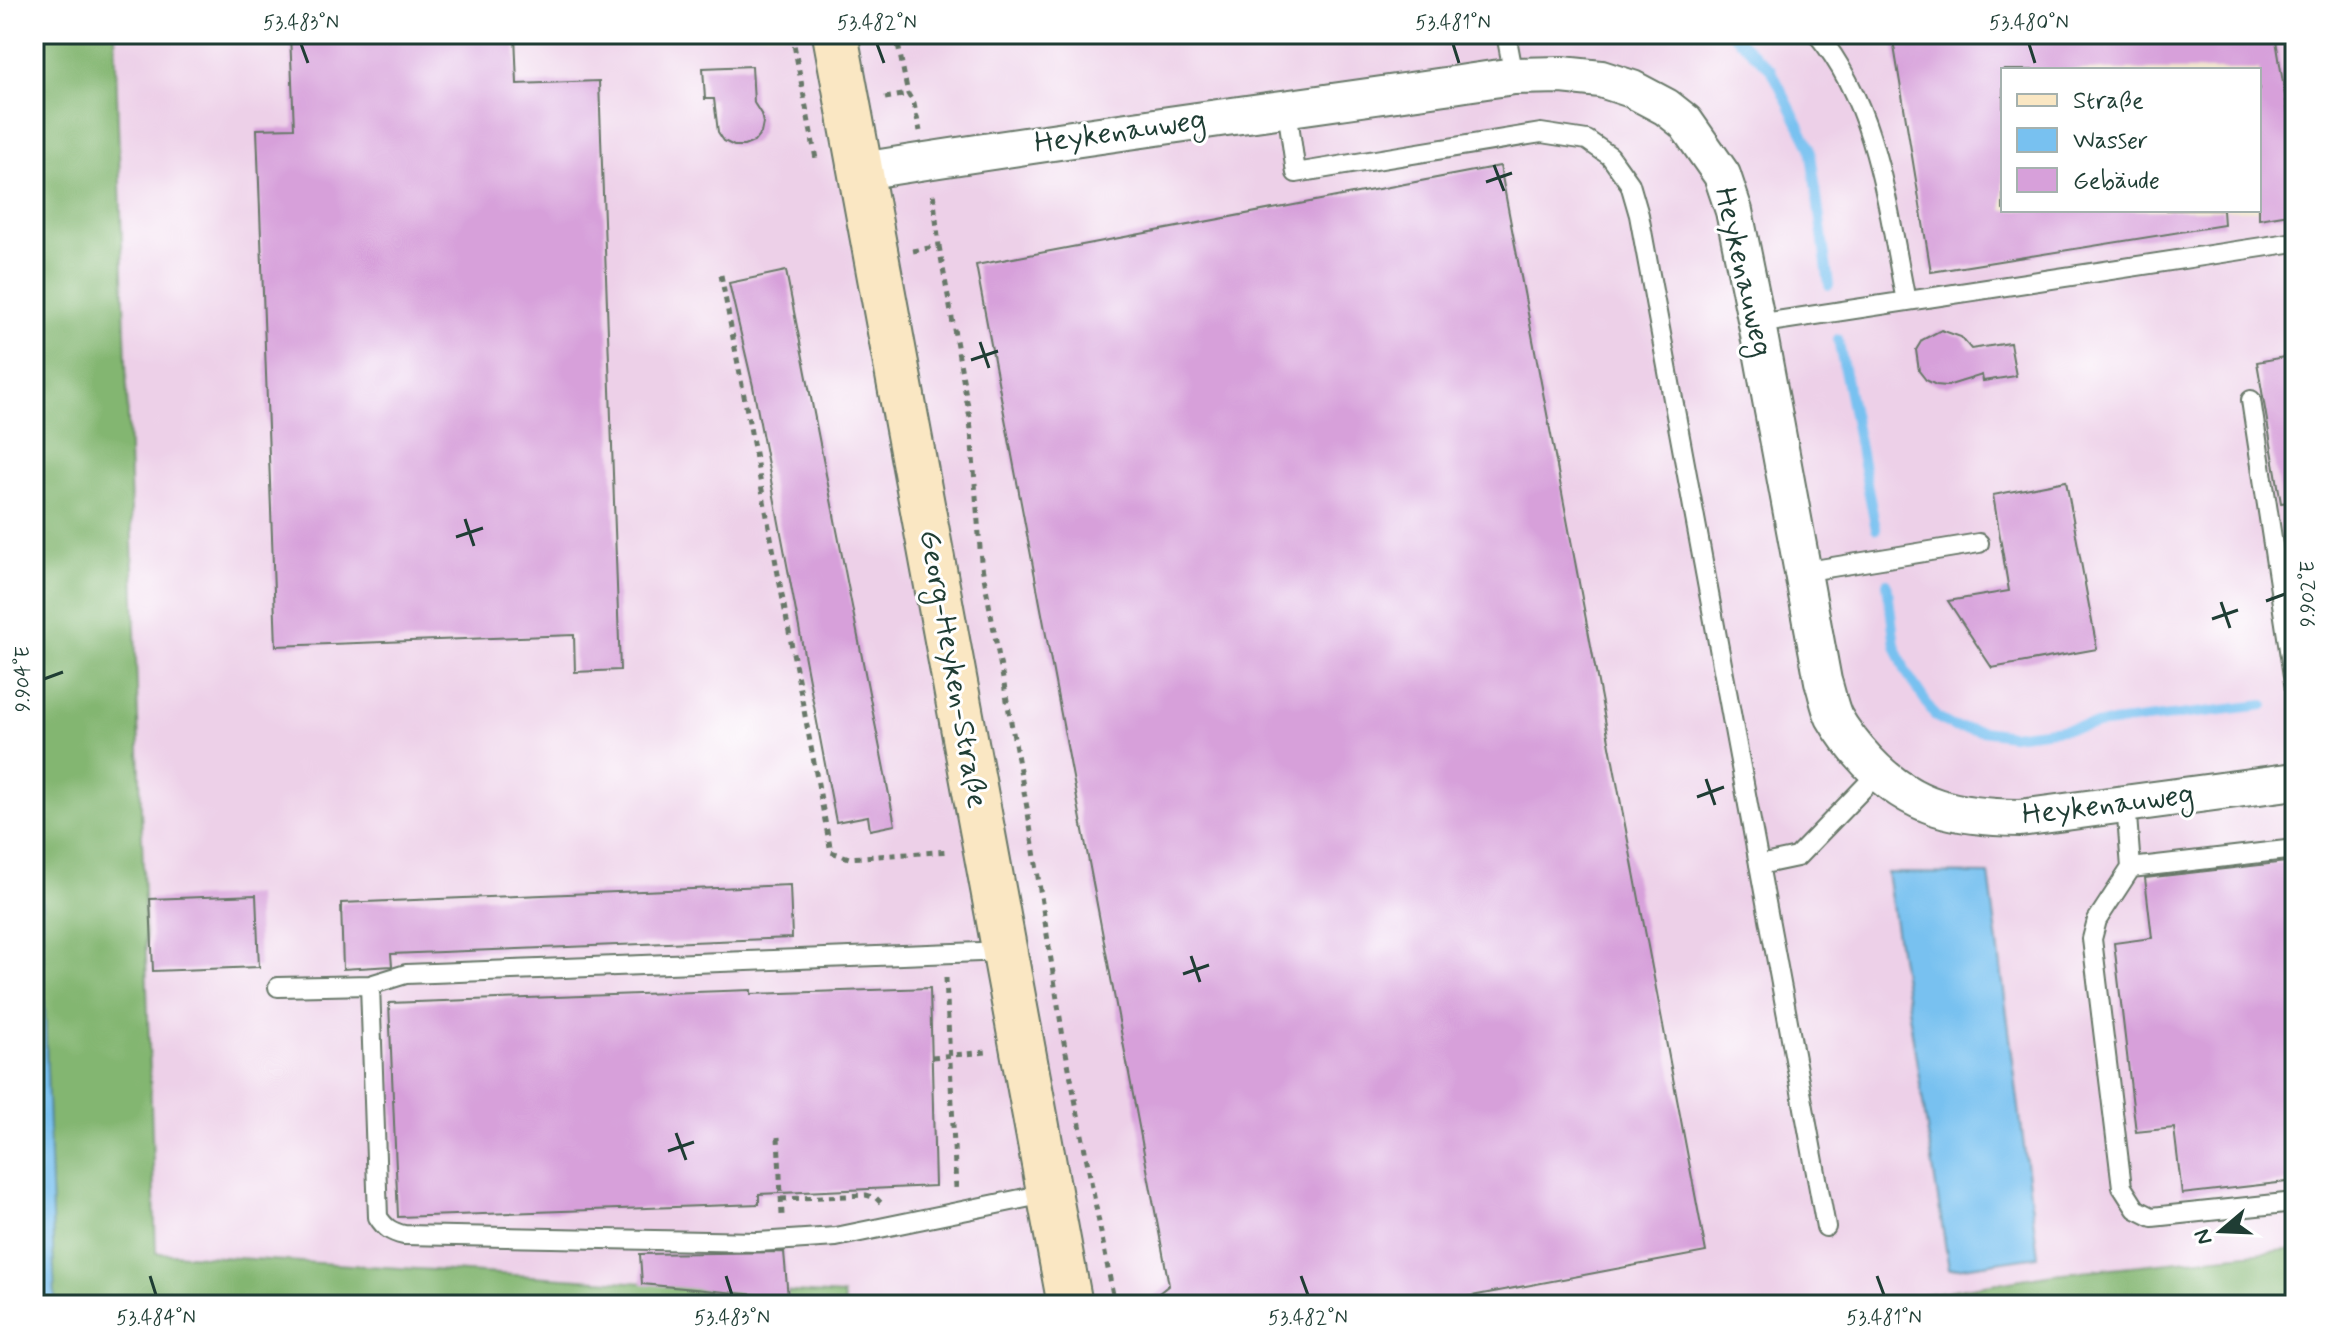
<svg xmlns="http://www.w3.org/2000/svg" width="2329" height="1339" font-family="Mynerve,sans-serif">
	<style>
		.built { fill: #edd0e8; fill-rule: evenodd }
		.forest { fill: #83b671; stroke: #517a52; stroke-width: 2 }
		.water { fill: #78c1f0; stroke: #4c7f92; stroke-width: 2 }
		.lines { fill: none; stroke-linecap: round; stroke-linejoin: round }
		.stream { stroke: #78c1f0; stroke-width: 10 }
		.building { fill: #d7a0da }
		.service-casing { stroke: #687869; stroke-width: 22 }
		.minor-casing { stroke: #687869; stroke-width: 40 }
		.secondary-casing { stroke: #687869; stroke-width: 48 }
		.path { stroke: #687869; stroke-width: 5; stroke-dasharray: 6 6; stroke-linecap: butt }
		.service { stroke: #fff; stroke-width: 18 }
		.minor { stroke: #fff; stroke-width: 36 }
		.secondary { stroke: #fae7c3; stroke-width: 44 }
		.ticks { fill: none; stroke: #1f3d34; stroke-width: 3 }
		.labels { text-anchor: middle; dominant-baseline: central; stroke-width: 6; stroke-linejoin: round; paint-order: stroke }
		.street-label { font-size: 30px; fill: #1f3d34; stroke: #fff }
		.neatline { fill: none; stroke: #1f3d34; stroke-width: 3 }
		.ticks-label { font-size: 20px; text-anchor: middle; fill: #1f3d34 }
	</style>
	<rect width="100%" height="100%" fill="#fff"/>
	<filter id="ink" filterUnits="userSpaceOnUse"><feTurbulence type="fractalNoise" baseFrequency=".0125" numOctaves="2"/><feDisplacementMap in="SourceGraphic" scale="16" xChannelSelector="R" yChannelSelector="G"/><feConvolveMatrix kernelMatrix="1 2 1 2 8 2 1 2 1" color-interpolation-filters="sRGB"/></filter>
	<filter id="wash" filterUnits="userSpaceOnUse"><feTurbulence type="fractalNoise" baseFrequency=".006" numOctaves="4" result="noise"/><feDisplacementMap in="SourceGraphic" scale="32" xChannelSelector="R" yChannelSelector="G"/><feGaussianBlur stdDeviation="1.8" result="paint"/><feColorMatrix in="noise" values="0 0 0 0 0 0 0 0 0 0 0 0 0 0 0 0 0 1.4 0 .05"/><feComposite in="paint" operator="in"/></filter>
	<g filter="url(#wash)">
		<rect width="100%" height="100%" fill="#f1e6cc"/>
		<path class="built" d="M90,34H2295V1249L2053,1274L1859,1305H845L842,1294L156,1253ZM2003,70H2259V210H2003Z"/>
		<path class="forest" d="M34,34H115L156,1253L843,1295L845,1305H55L34,681Z
			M2295,1249V1305H1859L2053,1274Z"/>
		<path class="water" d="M34,681L36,754L55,1305H34Z
			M1887,873L1989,874L2038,1256L1949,1269Z"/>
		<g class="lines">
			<path class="stream" d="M1732,34L1771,69L1810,147L1829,285
				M1838,339L1876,529
				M1887,583L1895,645L1906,672L1936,717L1954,727L2011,735L2264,705"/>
		</g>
		<g id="blocks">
			<path class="building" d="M290,34H515L517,84L599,81L620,670L575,672L574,635L276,646L257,129L294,128Z
				M1892,34H2275L2295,156V213L2259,219V70H2003V210H2223L2224,225L1931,272Z
				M752,66L754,103L761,114L763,123L761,133L754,142L744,146H734L724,141L718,132L714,99H705L703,68Z
				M1500,166L1706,1252L1424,1305H1144L1169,1285L976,265Z
				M786,271L895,825L870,830L868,816L836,822L753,386L729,283Z
				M1941,330L1961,337L1971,349L2010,343L2016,376L1983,381L1982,375L1947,386L1936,385L1926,380L1919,371L1916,350L1922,340Z
				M2295,355V501L2281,503L2257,362Z
				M2066,481L2097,649L1992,668L1948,601L2009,591L1993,495Z
				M2295,861V1181L2182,1194L2174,1128L2136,1132L2114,943L2152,938L2145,878Z
				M790,885L792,938L391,954L392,966L343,969L341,903Z
				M256,895L259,967L153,971L150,899Z
				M930,988L935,1186L759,1194V1204L398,1217L389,1003L751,990V994Z
				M784,1252L788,1298L642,1284L640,1254Z"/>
		</g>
	</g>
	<g filter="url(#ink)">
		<use href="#blocks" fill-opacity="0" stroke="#687869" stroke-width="2"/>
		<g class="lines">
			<g class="service-casing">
				<path id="service" d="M1506,34L1514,76
					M1817,34C1878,107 1888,211 1906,301
					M1287,109L1296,173L1541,133L1587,140L1610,156L1630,184L1639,215L1826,1227
					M1757,324L2295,242
					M2251,400L2295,689
					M1802,572L1979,543
					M2126,803L2131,868L2097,920L2092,939L2122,1187L2136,1209L2152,1217L2295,1202
					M1759,865L1797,857L1878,773
					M2131,868L2295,849
					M370,985L378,1217C385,1228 391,1232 404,1235L758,1242L836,1237L1050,1193
					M278,987L370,985L406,974L1006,951"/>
			</g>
			<g class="minor-casing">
				<path id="minor" d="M862,171C1079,136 1297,108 1514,76L1562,75L1601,79L1632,89L1666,107L1685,122L1722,175L1734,211L1757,324L1823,681C1827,693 1829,706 1834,717C1843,733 1855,748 1868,762C1912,809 1958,817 2020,818L2295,781"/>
			</g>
			<g class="secondary-casing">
				<path id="secondary" d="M835,34L1070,1305"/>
			</g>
			<path class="path" d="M792,34L816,159
				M896,34L908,94L914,104L920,131
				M885,98L908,94
				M939,246L970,418L981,561L1028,813L1063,1037L1115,1305
				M913,251L939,246L933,192
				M721,275L831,852L849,858L950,851
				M946,978L956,1188
				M932,1057L987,1052
				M778,1137L782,1215
				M781,1199L866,1195L876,1198L882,1204"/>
			<use href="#service" class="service"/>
			<use href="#minor" class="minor"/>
			<use href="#secondary" class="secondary"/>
		</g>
	</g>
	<path class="ticks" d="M301,44L308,63M877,44L884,63M1453,44L1459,63M2029,44L2035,63M1494,165L1504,191M1486,182L1512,173M980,342L989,368M971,360L998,351M465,519L474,546M456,537L483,528M2266,601L2285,594M2221,602L2230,628M2212,619L2238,610M44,679L63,672M1706,779L1715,805M1697,797L1724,787M1191,956L1200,982M1183,974L1209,965M676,1133L686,1160M668,1151L694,1142M150,1276L156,1295M726,1276L732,1295M1301,1276L1308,1295M1877,1276L1884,1295"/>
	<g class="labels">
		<g class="street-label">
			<text transform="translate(1120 132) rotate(-8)">Heykenauweg</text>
			<text transform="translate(1743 272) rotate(77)">Heykenauweg</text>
			<text transform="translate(953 669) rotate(80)">Georg-Heyken-Straße</text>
			<text transform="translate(2108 805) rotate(-7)">Heykenauweg</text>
		</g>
	</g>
	<rect width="2329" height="1339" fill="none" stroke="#fff" stroke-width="88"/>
	<rect x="2001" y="68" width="260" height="144" fill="#ffffff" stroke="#a5b1ae" stroke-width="2"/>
	<rect x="2017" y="94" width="40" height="12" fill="#fae7c3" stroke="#a5b1ae" stroke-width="2"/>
	<text x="2073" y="108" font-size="24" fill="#1f3d34">Straße</text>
	<rect x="2017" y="128" width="40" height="24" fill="#78c1f0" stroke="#a5b1ae" stroke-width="2"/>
	<text x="2073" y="148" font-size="24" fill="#1f3d34">Wasser</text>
	<rect x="2017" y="168" width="40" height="24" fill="#d7a0da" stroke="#a5b1ae" stroke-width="2"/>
	<text x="2073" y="188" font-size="24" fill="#1f3d34">Gebäude</text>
	<g transform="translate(2221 1231) rotate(251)" stroke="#ffffff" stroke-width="6" paint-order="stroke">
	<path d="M0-6L14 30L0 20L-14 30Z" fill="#1f3d34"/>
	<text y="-12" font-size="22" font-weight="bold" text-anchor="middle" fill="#1f3d34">N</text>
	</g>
	<rect x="44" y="44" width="2241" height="1251" class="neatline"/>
	<g class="ticks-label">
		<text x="301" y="29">53.483°N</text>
		<text x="877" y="29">53.482°N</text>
		<text x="1453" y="29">53.481°N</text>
		<text x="2029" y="29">53.480°N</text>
		<text transform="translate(2307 594) rotate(-90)" y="7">9.902°E</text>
		<text transform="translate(22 679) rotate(-90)" y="7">9.904°E</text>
		<text x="156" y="1324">53.484°N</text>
		<text x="732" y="1324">53.483°N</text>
		<text x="1308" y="1324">53.482°N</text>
		<text x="1884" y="1324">53.481°N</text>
	</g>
</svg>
